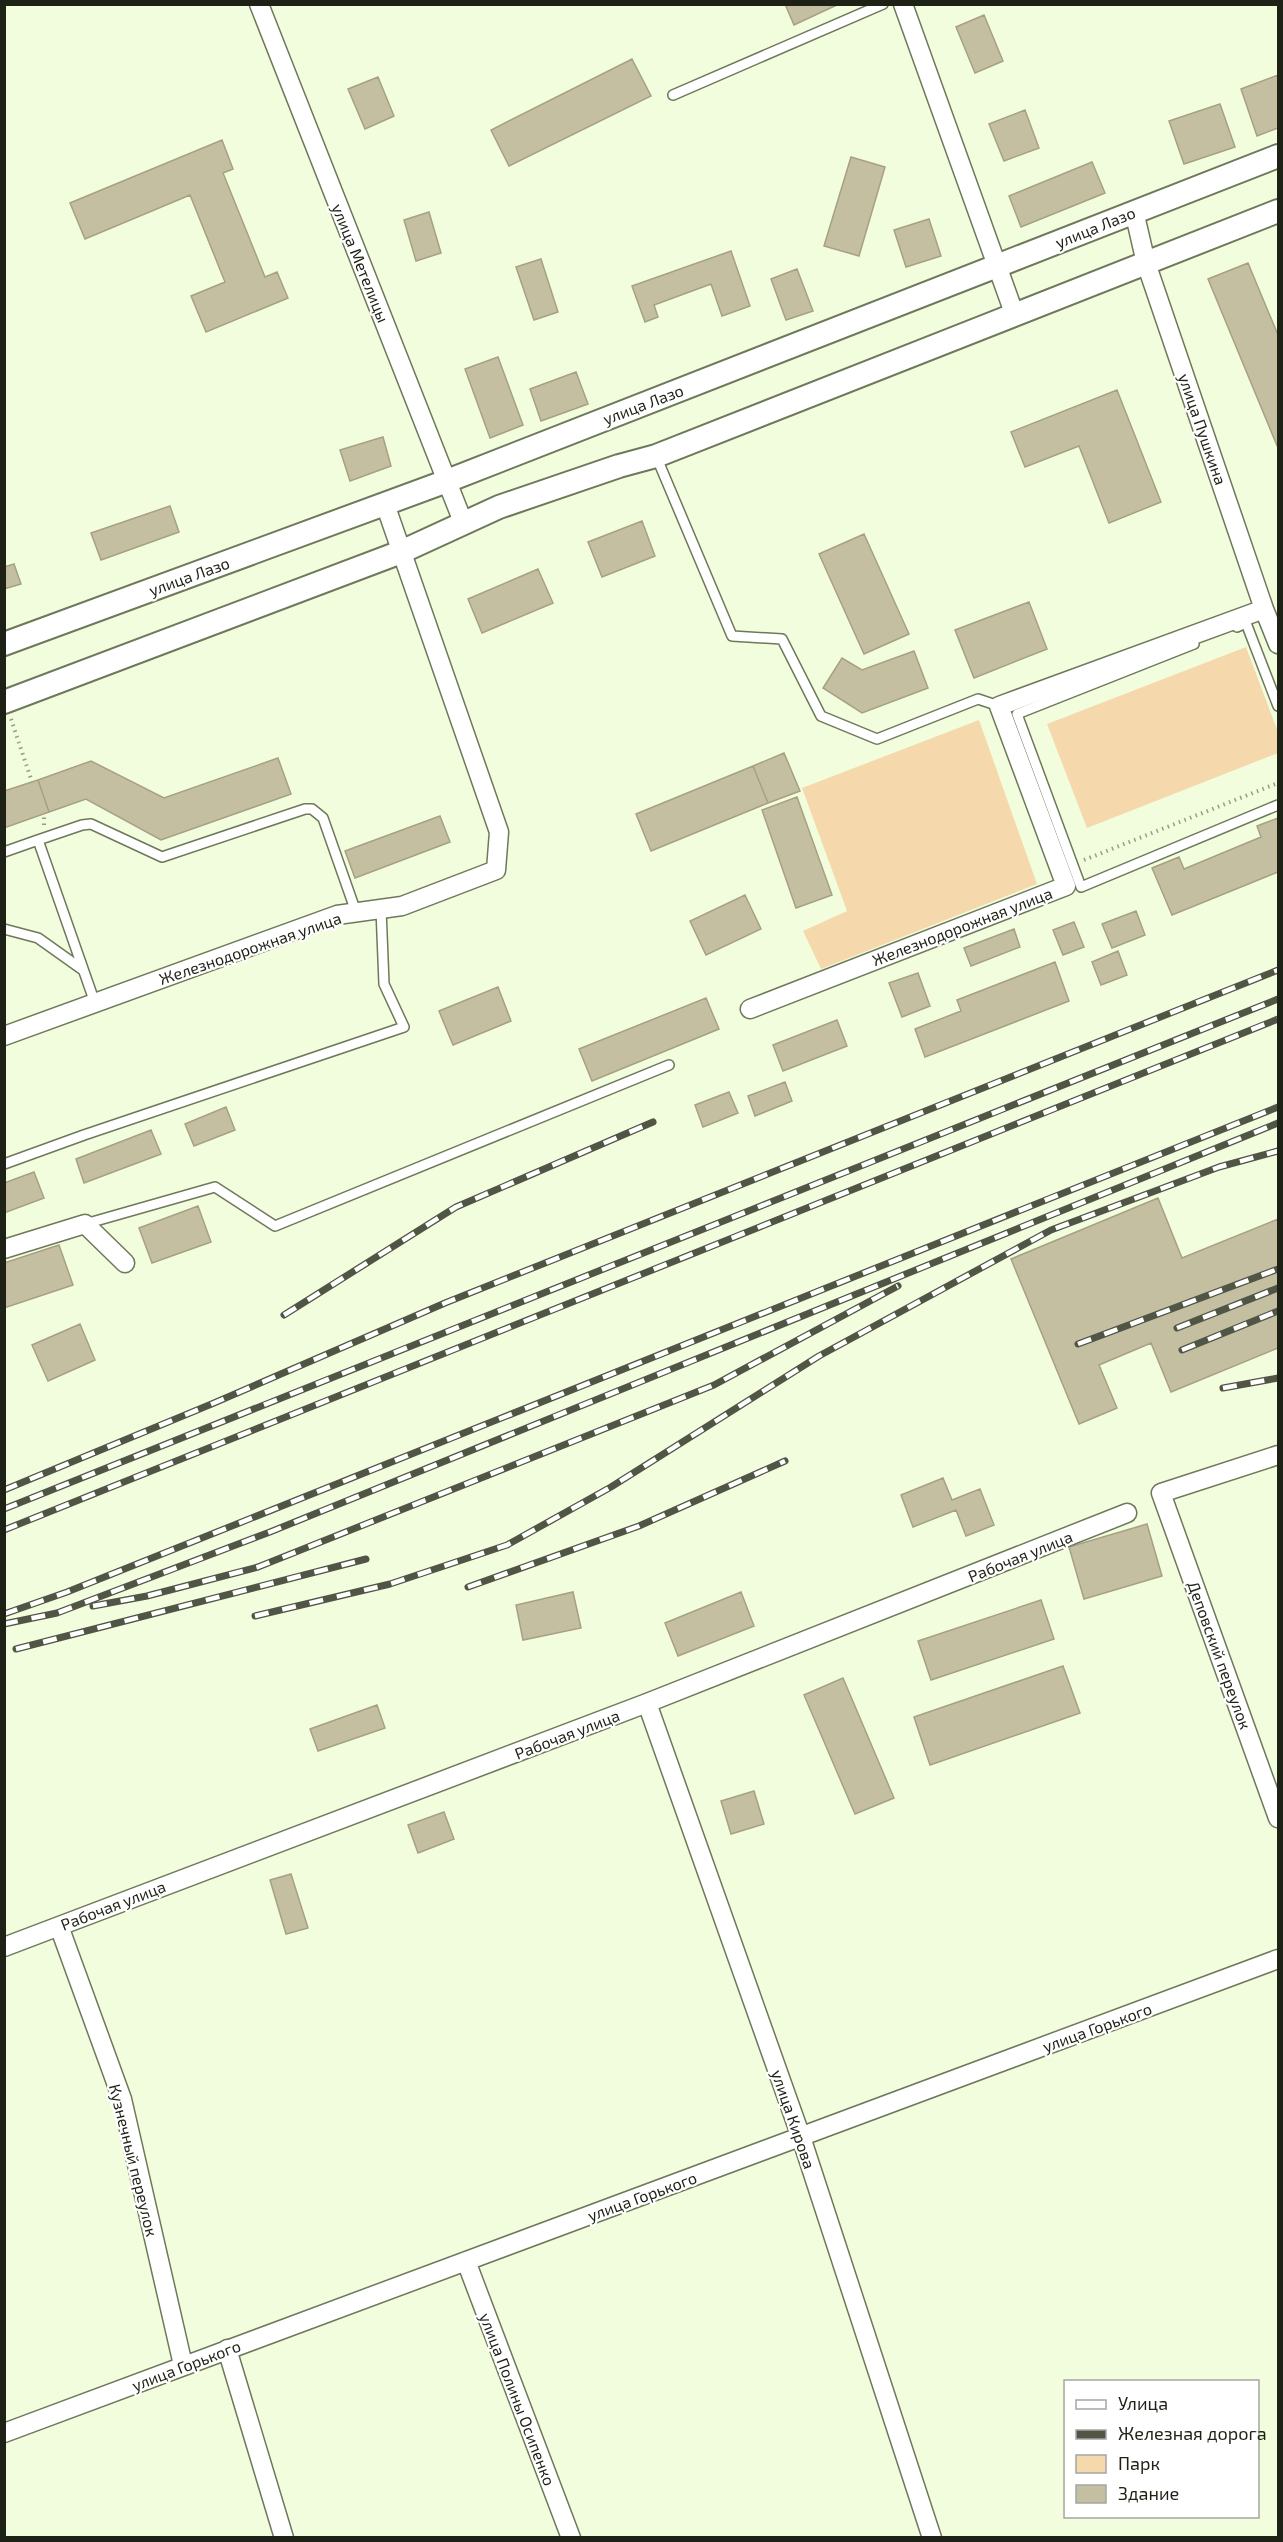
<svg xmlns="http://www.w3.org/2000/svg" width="1283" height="2542" font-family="'Exo 2',sans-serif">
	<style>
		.green { fill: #f5d9ad }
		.building { fill: #c4bfa0; stroke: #a5a182; stroke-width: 1.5 }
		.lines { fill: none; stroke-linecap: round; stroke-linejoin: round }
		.service-casing { stroke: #6e785b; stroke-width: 12 }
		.minor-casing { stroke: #6e785b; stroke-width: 21 }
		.tertiary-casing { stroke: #6e785b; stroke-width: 26 }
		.path { stroke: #969e87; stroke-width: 4; stroke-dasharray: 1.5 4.5; stroke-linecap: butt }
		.service { stroke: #fff; stroke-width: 9 }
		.minor { stroke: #fff; stroke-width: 18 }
		.tertiary { stroke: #fff; stroke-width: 22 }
		.rail-casing { stroke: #505545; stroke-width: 7 }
		.rail { stroke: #fff; stroke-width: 4.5; stroke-dasharray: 14; stroke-linecap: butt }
		.labels { text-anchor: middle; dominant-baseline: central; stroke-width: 4.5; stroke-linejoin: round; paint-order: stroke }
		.street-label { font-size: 16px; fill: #1e2116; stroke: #fff }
	</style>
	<rect width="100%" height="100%" fill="#f2fddd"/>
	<path class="green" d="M1246,647L1278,732V753L1087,828L1047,724Z
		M979,720L1037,884L821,969L803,931L847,911L802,788Z"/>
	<path class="building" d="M785,4H839L794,25Z
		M984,15L1003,61L975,73L956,27Z
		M632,59L651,96L509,166L491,130Z
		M1278,75V128L1257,136L1241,89Z
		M378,77L394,116L365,129L348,89Z
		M1220,104L1235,147L1184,164L1169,121Z
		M1025,110L1039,148L1004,161L989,124Z
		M222,140L233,169L223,173L265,277L277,272L288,298L206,332L191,296L225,282L190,195L85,239L70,203Z
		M851,157L885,167L859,256L824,246Z
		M1092,162L1105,193L1021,227L1009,196Z
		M429,212L441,253L416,261L404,220Z
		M929,219L941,256L906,267L894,230Z
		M731,251L750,306L722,316L711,284L654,305L658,317L645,322L632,286Z
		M541,259L558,312L534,320L516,267Z
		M1248,263L1278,335V448L1208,279Z
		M797,269L813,311L786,320L771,279Z
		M498,357L523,425L490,438L465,369Z
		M576,372L588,404L541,421L530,389Z
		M1117,390L1161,502L1109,523L1079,446L1025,467L1011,432Z
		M383,437L391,466L350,481L340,450Z
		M170,506L179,532L101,560L91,533Z
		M642,521L655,556L602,577L588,542Z
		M864,534L909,634L864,654L819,554Z
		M14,564L21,584L4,589V567Z
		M538,569L553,603L482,633L468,599Z
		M1029,602L1047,649L974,678L955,630Z
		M914,651L928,688L862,713L823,688L842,658L862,670Z
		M784,753L800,791L768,803L753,766Z
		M278,758L291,794L161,840L86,799L49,812L38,780L91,761L164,798Z
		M753,766L768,803L651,851L636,814Z
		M38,780L49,812L4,828V791Z
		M797,797L832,895L796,908L762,810Z
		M440,816L450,842L355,878L345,851Z
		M1278,818V872L1172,915L1152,868L1179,857L1184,869L1261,837L1257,826Z
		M745,895L761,929L706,955L690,921Z
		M1136,911L1145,935L1112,948L1102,924Z
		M1074,922L1084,947L1063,955L1053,930Z
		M1014,929L1020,947L971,966L964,948Z
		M1118,951L1127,975L1101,985L1092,962Z
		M1055,962L1069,1001L925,1057L915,1029L961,1011L957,1000Z
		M918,973L930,1006L902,1017L889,983Z
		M498,987L511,1021L453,1045L439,1011Z
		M706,998L719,1029L592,1081L579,1049Z
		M837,1020L847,1046L783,1071L773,1045Z
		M785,1082L792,1101L755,1116L748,1096Z
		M729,1092L738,1113L703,1127L695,1105Z
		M226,1107L235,1130L194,1146L185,1124Z
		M151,1130L161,1154L84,1183L76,1159Z
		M34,1172L44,1198L4,1213V1183Z
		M1158,1198L1182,1258L1278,1219V1348L1171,1392L1151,1343L1099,1365L1117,1408L1079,1424L1011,1259Z
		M198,1206L211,1242L152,1263L139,1228Z
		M59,1245L73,1285L4,1308V1263Z
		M80,1324L95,1360L48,1381L32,1345Z
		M943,1478L952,1500L980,1489L994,1525L966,1536L956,1510L913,1527L901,1495Z
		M1147,1524L1162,1576L1084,1599L1069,1547Z
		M573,1592L581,1628L523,1640L516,1605Z
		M741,1592L754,1626L678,1656L665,1623Z
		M1041,1600L1054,1639L931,1680L918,1641Z
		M1063,1666L1080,1713L930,1765L914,1717Z
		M843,1678L894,1798L855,1814L804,1695Z
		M377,1705L385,1728L318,1751L310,1729Z
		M754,1791L764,1824L731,1834L721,1801Z
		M444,1812L454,1839L418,1853L408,1825Z
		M291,1874L308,1928L286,1934L270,1880Z"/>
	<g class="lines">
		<g class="service-casing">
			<path id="service" d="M673,95L883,4
				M656,456L732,636L782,639L821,716L877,739L978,699L1002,707
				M1237,627L1246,623L1278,706
				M1194,644L1017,714L1081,887L1278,805
				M38,840L82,825L91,824L162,857L305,809H312L323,818L356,912
				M4,852L38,840L95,1003
				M4,929L38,938L83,970
				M4,1164L84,1135L404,1027L384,984L381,909
				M85,1224L215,1187L275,1226L669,1065"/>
		</g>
		<g class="minor-casing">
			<path id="minor" d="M259,4L463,522
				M903,4L1014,313
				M1134,211L1146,263L1264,609L1278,644
				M750,1009L1066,886L999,706L1264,609
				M4,1036L337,915L402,906L496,870L499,832L385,504
				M4,1249L85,1224L125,1263
				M1278,1455L1161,1493L1278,1818
				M647,1703L801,2137L932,2538
				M59,1926L122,2099L183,2365
				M4,1947L647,1703L1127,1513
				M466,2261L571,2538
				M227,2349L284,2538
				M4,2433L1278,1959"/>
		</g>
		<g class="tertiary-casing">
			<path id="tertiary" d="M4,644L447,481L1278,156
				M4,702L401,552L499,507L619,466L656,456L1278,211"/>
		</g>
		<path class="path" d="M11,719L32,782
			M44,825V814
			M1084,860L1278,783"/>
		<use href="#service" class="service"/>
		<use href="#minor" class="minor"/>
		<use href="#tertiary" class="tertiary"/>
		<g class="rail-casing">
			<path id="rail" d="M284,1315L456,1207L653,1122
				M1177,1328L1278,1288
				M1078,1344L1278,1269
				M1182,1350L1278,1311
				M1223,1388L1278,1378
				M4,1490L214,1403L445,1303L1278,970
				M4,1509L1278,999
				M4,1530L1278,1019
				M468,1587L639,1526L785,1461
				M93,1606L147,1596L258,1567L714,1385L898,1286
				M4,1614L67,1592L1278,1107
				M255,1616L390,1584L507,1545L611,1487L819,1356L1051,1230L1219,1167L1278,1151
				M4,1624L57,1613L270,1532L1278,1123
				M16,1649L366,1559"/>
		</g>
		<use href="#rail" class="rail"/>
	</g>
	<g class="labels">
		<g class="street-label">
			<text transform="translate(1095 227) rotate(-22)">улица Лазо</text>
			<text transform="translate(361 263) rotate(68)">улица Метелицы</text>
			<text transform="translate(643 404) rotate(-21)">улица Лазо</text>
			<text transform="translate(1203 429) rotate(71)">улица Пушкина</text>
			<text transform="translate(189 576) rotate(-20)">улица Лазо</text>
			<text transform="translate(962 926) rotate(-21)">Железнодорожная улица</text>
			<text transform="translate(250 948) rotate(-19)">Железнодорожная улица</text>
			<text transform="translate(1020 1556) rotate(-22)">Рабочая улица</text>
			<text transform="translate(1220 1655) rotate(70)">Деповский переулок</text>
			<text transform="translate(567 1734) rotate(-21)">Рабочая улица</text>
			<text transform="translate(113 1905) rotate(-21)">Рабочая улица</text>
			<text transform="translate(1097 2027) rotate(-20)">улица Горького</text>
			<text transform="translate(794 2119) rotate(71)">улица Кирова</text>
			<text transform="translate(134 2160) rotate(76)">Кузнечный переулок</text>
			<text transform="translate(642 2196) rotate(-20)">улица Горького</text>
			<text transform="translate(186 2365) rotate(-21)">улица Горького</text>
			<text transform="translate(518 2399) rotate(69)">улица Полины Осипенко</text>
		</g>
	</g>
	<rect width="1283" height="2542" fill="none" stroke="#1e2116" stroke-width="12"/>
	<rect x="1064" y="2380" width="195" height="138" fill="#ffffff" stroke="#a5a6a2" stroke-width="1.5"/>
	<rect x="1076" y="2400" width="30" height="9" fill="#ffffff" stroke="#a5a6a2" stroke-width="1.5"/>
	<text x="1118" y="2410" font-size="18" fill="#1e2116">Улица</text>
	<rect x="1076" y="2430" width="30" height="9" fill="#505545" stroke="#a5a6a2" stroke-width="1.5"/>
	<text x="1118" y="2440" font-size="18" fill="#1e2116">Железная дорога</text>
	<rect x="1076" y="2455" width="30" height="18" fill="#f5d9ad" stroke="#a5a6a2" stroke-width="1.5"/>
	<text x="1118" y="2470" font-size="18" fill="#1e2116">Парк</text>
	<rect x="1076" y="2485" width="30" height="18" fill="#c4bfa0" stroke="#a5a6a2" stroke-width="1.5"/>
	<text x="1118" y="2500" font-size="18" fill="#1e2116">Здание</text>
</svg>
